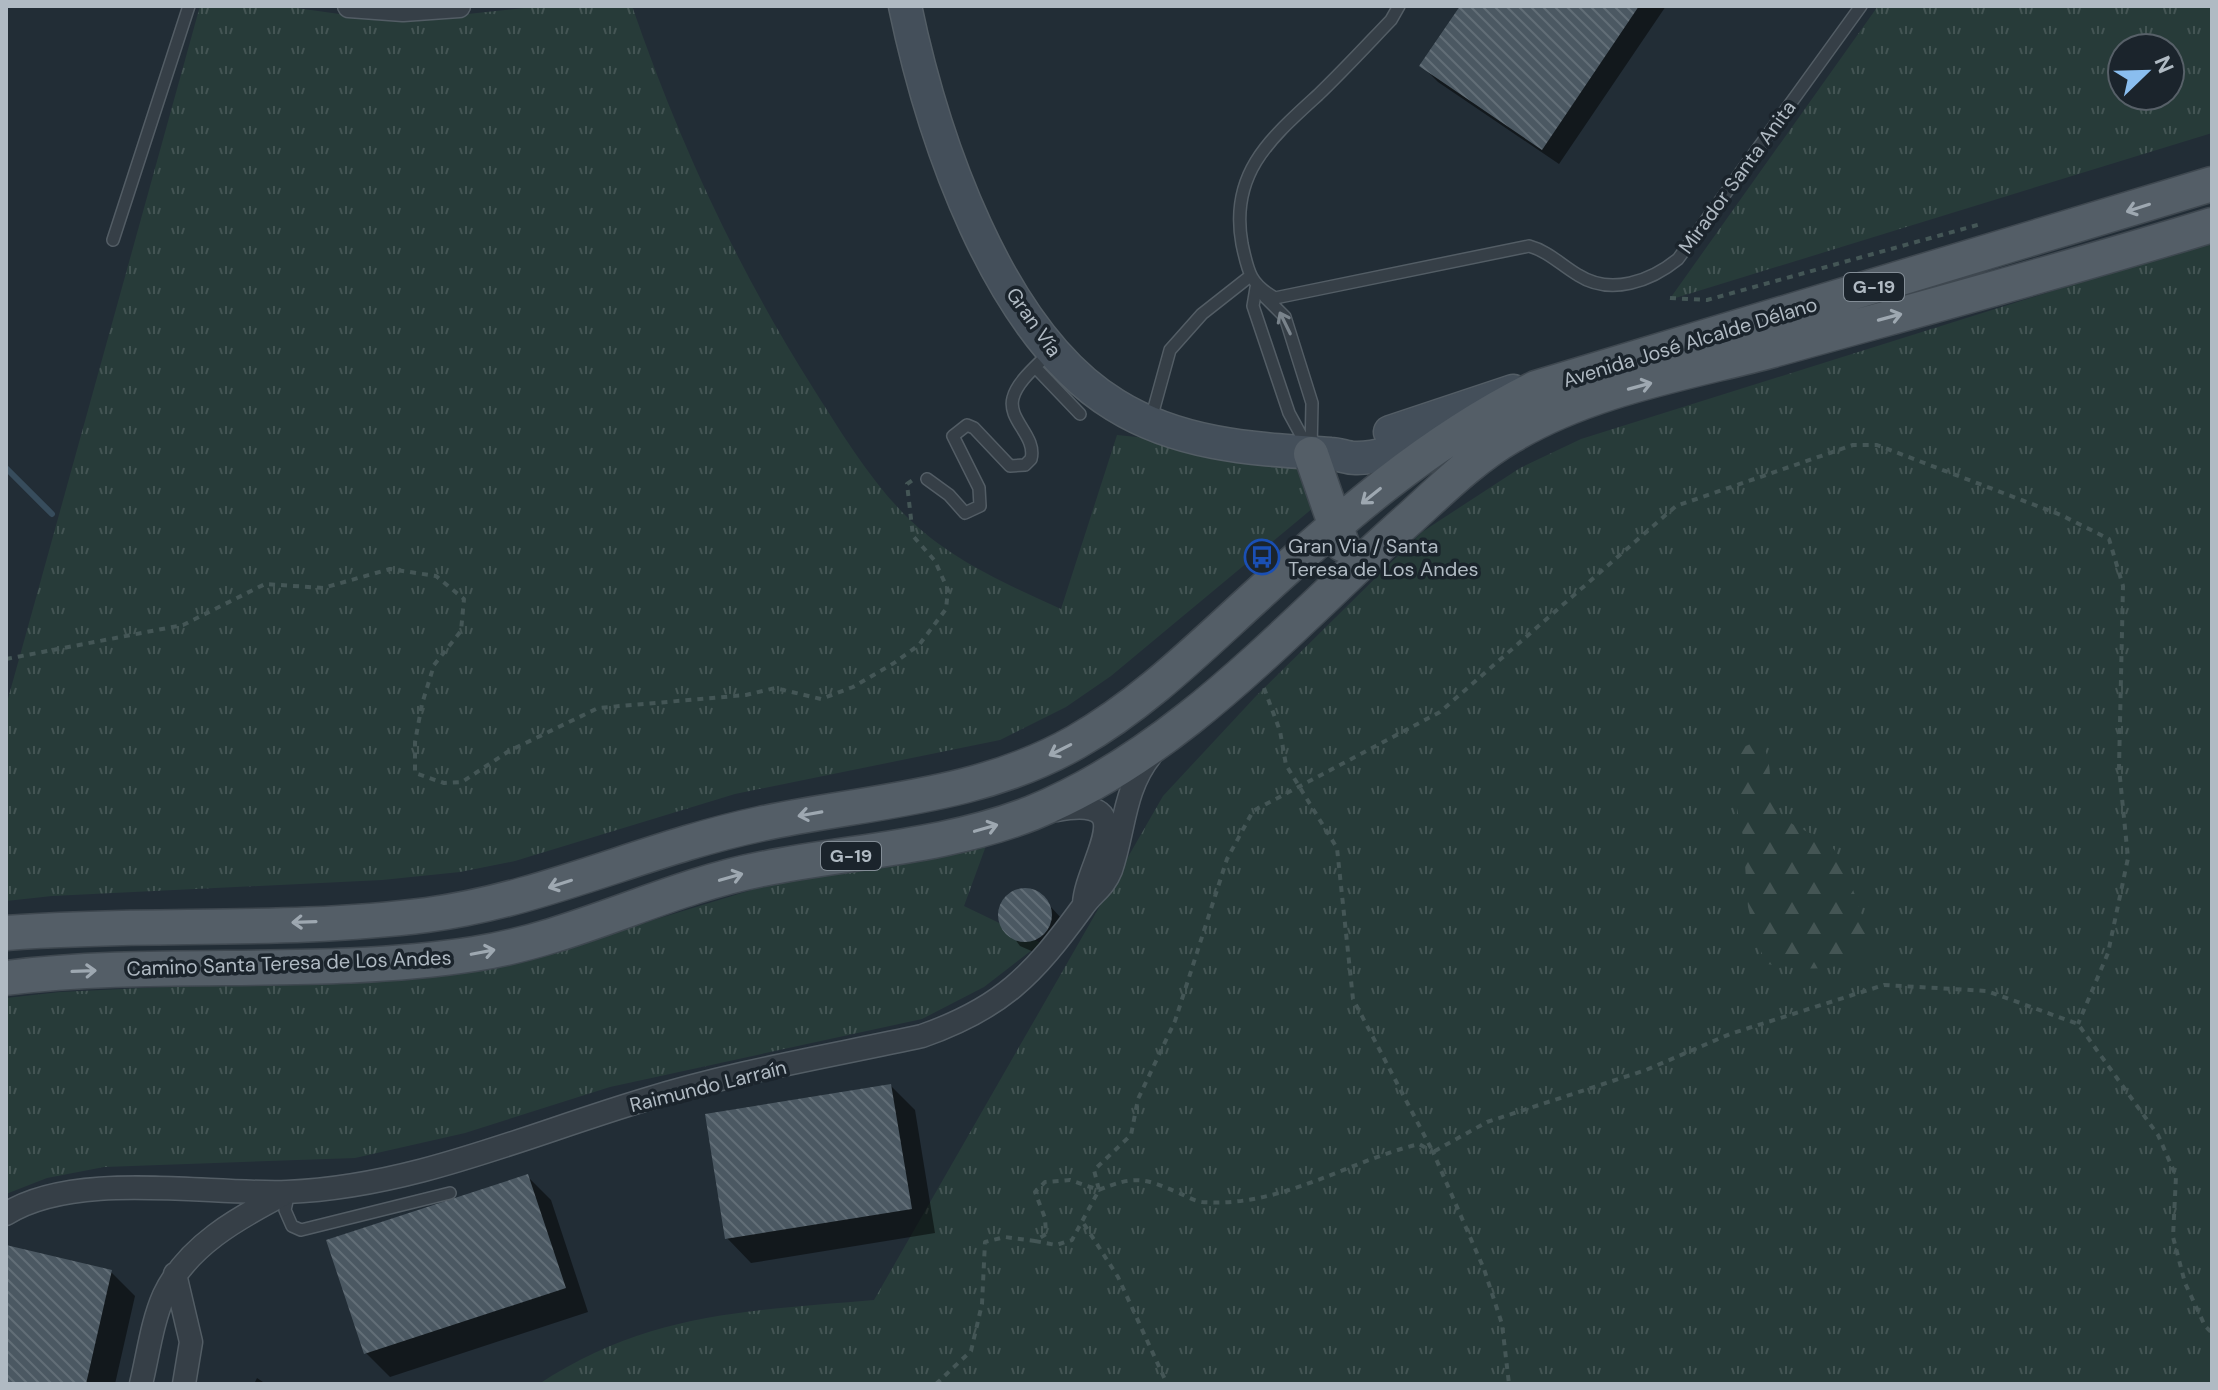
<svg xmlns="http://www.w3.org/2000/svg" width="2218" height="1390" font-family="'DM Sans',sans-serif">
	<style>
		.grass { fill: url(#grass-tufts); fill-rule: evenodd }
		.forest { fill: url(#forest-firs) }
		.shadow { fill: #0007 }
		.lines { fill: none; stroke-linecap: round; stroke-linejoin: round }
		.stream { stroke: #374c5c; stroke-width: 6 }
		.building { fill: url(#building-back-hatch) }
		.service-casing { stroke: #535d65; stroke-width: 14 }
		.minor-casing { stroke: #535d65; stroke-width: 25 }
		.secondary-casing { stroke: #535d65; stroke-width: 35 }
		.primary-casing { stroke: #3f4850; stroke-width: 37 }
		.path { stroke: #445656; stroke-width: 4; stroke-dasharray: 6 6; stroke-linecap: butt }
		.service { stroke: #363f47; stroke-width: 11 }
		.minor { stroke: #363f47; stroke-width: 22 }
		.secondary { stroke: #444f5a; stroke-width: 32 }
		.primary { stroke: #545e67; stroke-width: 34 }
		.oneway { stroke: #9ea8b1 }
		.oneway2 { stroke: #79838b }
		.labels { text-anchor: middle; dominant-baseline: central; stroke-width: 7; stroke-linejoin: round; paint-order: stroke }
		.shield { fill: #1b242c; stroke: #838d96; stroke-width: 2 }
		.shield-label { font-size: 18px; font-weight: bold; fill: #b0bac3 }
		.street-label { font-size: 20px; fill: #b0bac3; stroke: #1b242c }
		.poi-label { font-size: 20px; fill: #b0bac3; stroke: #1b242c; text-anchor: start }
	</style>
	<defs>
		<pattern id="grass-tufts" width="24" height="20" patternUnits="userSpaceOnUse" patternTransform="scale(2)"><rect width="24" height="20" fill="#273b39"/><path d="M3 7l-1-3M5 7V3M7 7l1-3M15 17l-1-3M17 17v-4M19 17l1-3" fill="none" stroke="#445554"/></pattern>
		<pattern id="forest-firs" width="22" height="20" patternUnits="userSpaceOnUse" patternTransform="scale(2)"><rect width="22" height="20" fill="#273b39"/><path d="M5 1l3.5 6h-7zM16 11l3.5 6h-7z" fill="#445554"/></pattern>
		<pattern id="building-back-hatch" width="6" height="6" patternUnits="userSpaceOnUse" patternTransform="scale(2)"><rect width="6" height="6" fill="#4b5862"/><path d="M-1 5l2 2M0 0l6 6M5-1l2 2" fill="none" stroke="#626e77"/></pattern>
	</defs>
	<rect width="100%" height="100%" fill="#222d36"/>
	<path class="grass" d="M200,6H282L361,17L430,18L543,6H632C679,142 736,266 813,388C841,432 869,479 906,516C949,559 1006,584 1061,609L1117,435L1304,454L1319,503L1111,676L1066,707L1000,740L735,794L515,861L460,872L382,880L52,896L6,901V706Z
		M1878,6H2212V133L1669,300ZM2122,48H2170V96H2122Z
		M2212,241V1384H539C648,1312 749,1311 874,1300L1163,796L1257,695L1422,532L1520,468L1581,439Z
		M987,843L964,906L1041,943L984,987L922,1019L610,1087L465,1133L355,1158L104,1167L47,1178L6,1194V998L60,992L389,976L611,933L758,888Z"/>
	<path class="forest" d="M1760,740C1775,763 1766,783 1776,806C1785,828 1815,831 1831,846C1846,860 1866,928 1873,950C1834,974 1811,970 1767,964L1757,943L1748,907L1743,836L1736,804L1741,748Z"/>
	<path class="shadow" d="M1463,6H1666L1559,164L1438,82L1422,66Z
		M1030,890L1038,893L1062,919L1036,953L1020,946L1000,919L1002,903L1014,891Z
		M891,1086L915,1110L935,1233L751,1263L727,1238Z
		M527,1176L551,1200L588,1312L390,1377L366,1353Z
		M6,1247L111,1272L135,1296L115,1384H6Z
		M257,1378L266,1384H254Z"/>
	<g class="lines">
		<path class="stream" d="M6,468L52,514"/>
	</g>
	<path class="building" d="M1460,6H1639L1542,150L1419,66Z
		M998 915a27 27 0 1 1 54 0a27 27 0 1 1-54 0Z
		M891,1084L912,1209L725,1239L705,1114Z
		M528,1174L566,1288L364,1354L326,1240Z
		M6,1245L112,1270L86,1384H6Z"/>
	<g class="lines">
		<g class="service-casing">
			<path id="service" d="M1399,6L1391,20C1367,45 1343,71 1318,95C1271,138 1229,173 1242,244C1248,272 1250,284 1275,298L1529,246C1548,251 1561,265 1578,275C1611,296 1651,281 1678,259L1861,6
				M113,240L189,6
				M1256,288L1253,306L1289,413L1308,448
				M1265,297L1285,317L1312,403L1311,451
				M1036,368L1080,414
				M1151,419L1170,350L1202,314L1249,277
				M927,479L949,495L965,513L980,506L979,488L953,436L967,425L974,428L1010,466L1025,465L1031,459C1037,436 1007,420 1013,398C1017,381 1039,364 1050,352
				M289,1192L285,1210L292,1226L301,1230L450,1193"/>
		</g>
		<g class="minor-casing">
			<path id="minor" d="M349,6L403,10L459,6
				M1057,810C1145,794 1086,862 1084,904
				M6,1214C76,1170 206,1195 287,1192C412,1187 527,1135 644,1100C734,1072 830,1056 922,1036C1002,1008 1033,975 1082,908C1092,893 1104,888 1111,870C1125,829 1123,790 1151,755
				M175,1274L191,1342L184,1384
				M141,1384C148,1355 152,1322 164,1295C187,1246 238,1218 284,1194"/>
		</g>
		<g class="secondary-casing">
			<path id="secondary" d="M905,6C932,135 997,333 1115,405C1181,446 1256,449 1331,454C1339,454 1347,458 1355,458C1381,459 1423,443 1449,436
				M1390,432L1513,391"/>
		</g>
		<g class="primary-casing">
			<path id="primary" d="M1311,454L1342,544
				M6,933C146,922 288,933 427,915C542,900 647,848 760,824C868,801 978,798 1076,742C1143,704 1197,650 1253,599C1340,519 1429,441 1536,388L2212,184
				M6,978C161,959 320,978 474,954C574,939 664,888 762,869C852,851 946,847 1032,813C1183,751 1289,625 1409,519C1441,490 1473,458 1511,436C1589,389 1686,373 1773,350C1920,309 2066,270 2212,225"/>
		</g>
		<path class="path" d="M1670,298L1707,300L1981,224
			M6,659L183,625L265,584L323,588L390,569L436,576L464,599L461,631L434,665L422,704L415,742V773L444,783L462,782L509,751L598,708L746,695L775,688L821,699L853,687L894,663L919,645L946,609L948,590L935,561L913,536L907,484L914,479
			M1264,688L1280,731L1286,765L1337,848L1353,999L1433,1152L1487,1122L1646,1070L1730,1034L1884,985L1987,991L2078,1024L2158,1135L2176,1176L2173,1237L2185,1283L2205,1326L2212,1333
			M1084,1224L1118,1277L1167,1384
			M1035,1241L1056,1245L1072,1240L1099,1190L1094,1170L1131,1135L1138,1099L1175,1021L1227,859L1253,811L1440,712L1676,506L1853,445H1877L2061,515L2109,539L2123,586L2119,768L2128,858L2108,953L2078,1024
			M936,1384L971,1351L982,1304L985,1242L1005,1237L1035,1241L1046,1234L1045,1218L1035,1192L1045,1182L1070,1180L1099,1190C1135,1175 1144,1178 1179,1193C1186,1196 1194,1201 1202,1202C1280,1208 1346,1162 1419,1144L1433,1152L1484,1269L1502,1324L1509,1384"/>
		<use href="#service" class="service"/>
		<use href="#minor" class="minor"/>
		<use href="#secondary" class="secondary"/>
		<use href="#primary" class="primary"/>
	</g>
	<defs><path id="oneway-shaft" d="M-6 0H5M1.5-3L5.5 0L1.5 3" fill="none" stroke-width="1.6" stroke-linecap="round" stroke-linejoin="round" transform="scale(2)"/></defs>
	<g class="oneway">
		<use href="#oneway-shaft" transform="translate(2138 208) rotate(162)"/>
		<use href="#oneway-shaft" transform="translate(1890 317) rotate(-15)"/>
		<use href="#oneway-shaft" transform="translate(1640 386) rotate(-15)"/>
		<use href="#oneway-shaft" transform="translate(1371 496) rotate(141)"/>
		<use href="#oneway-shaft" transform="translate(1060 750) rotate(153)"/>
		<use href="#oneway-shaft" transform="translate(810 814) rotate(170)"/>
		<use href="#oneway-shaft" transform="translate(986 828) rotate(-16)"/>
		<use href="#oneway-shaft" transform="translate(731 877) rotate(-16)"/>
		<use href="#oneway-shaft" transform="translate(560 884) rotate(162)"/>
		<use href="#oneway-shaft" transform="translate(304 922) rotate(178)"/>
		<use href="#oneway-shaft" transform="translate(483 952) rotate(-11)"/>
		<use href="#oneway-shaft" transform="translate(84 971) rotate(-2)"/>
	</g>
	<use class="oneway2" href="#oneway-shaft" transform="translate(1285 323) rotate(-116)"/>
	<defs>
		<g id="bus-ring" transform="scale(1.8)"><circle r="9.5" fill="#1b242c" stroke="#1a4fb4" stroke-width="1.5"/><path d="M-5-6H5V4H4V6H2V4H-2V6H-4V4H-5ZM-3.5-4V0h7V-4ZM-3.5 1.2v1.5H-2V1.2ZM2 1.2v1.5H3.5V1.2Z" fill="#1a4fb4"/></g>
	</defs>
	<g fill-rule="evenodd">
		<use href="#bus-ring" x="1262" y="557"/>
	</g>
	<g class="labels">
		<g class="shield">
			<rect x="1844" y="273" width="60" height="28" rx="6"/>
			<rect x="821" y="842" width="60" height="28" rx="6"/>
		</g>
		<g class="shield-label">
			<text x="1874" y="287">G-19</text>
			<text x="851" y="856">G-19</text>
		</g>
		<g class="street-label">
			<text transform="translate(1737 177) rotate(-54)">Mirador Santa Anita</text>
			<text transform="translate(1034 322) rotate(55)">Gran Vía</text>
			<text transform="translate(1690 342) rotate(-17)">Avenida José Alcalde Délano</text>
			<text transform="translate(289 963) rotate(-2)">Camino Santa Teresa de Los Andes</text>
			<text transform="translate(708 1086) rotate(-14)">Raimundo Larraín</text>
		</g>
		<g class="poi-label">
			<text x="1288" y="546">Gran Via / Santa<tspan x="1288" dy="23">Teresa de Los Andes</tspan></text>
		</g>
	</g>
	<rect width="2218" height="1390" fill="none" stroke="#b0bac3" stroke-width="16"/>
	<g transform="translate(2146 72) rotate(67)"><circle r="38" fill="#1b242c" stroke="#576068" stroke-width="2"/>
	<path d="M0-6L14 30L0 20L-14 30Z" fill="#8abeef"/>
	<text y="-12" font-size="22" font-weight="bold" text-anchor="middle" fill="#b0bac3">N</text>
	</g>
</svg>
